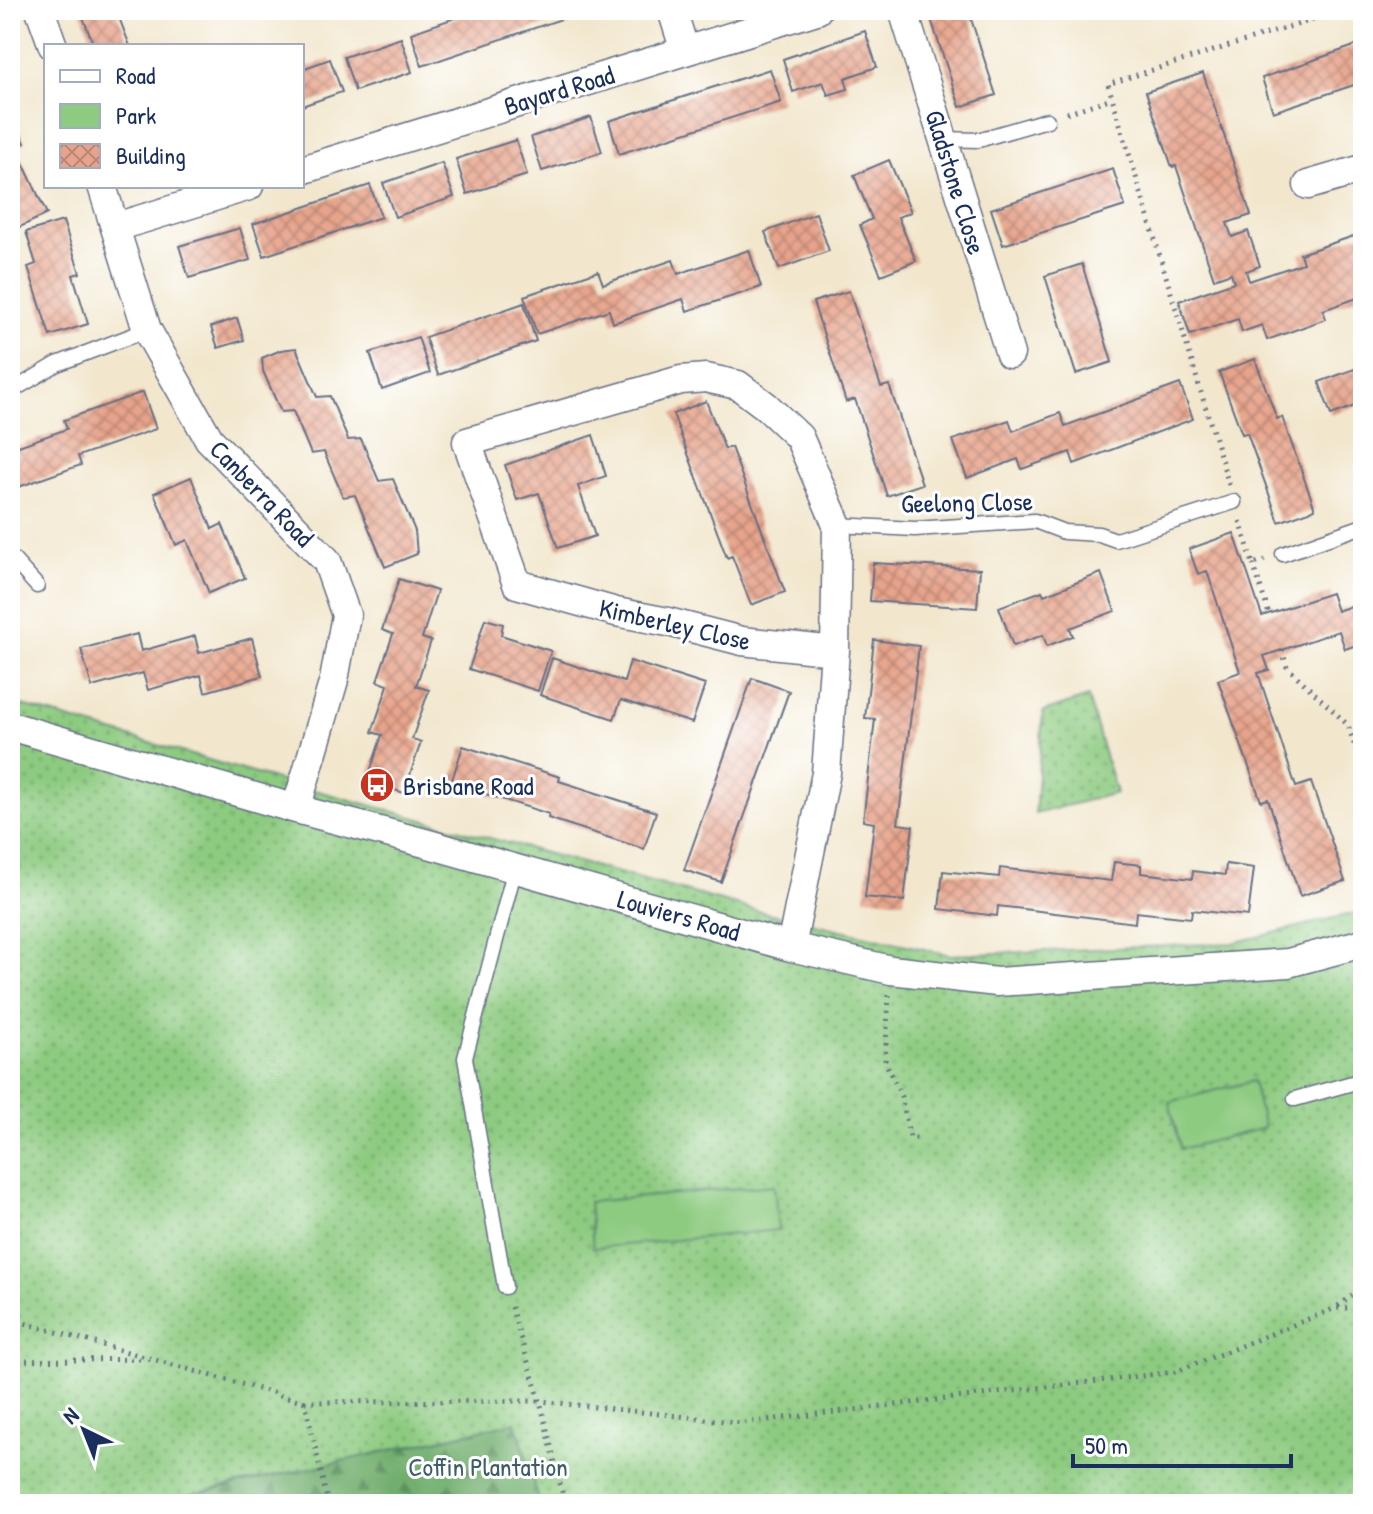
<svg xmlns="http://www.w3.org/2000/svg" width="1373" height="1514" font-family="'Patrick Hand',sans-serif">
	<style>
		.green { fill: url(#green-dots); stroke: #547d6f; stroke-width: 2 }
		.forest { fill: url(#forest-firs); stroke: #466f66; stroke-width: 2 }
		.pitch { fill: #8dcb80; stroke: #547d6f; stroke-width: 2 }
		.building { fill: url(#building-cross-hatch) }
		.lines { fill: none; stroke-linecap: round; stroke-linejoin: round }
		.lane-casing { stroke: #666f85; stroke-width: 17 }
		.street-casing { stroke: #666f85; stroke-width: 31 }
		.path { stroke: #666f85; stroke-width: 5; stroke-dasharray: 2 6; stroke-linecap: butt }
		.lane { stroke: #fff; stroke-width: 14 }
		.street { stroke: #fff; stroke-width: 28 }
		.labels { text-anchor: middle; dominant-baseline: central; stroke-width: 6; stroke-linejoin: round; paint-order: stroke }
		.street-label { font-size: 26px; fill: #1b2f5e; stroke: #fff }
		.poi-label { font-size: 26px; fill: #1b2f5e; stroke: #fff; text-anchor: start }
		.park-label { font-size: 26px; fill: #3d5e68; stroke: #fff }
	</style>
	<defs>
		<pattern id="green-dots" width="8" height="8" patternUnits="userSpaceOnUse" patternTransform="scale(2)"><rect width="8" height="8" fill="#8dcb80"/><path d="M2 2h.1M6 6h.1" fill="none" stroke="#72a56c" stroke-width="1.8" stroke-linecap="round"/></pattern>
		<pattern id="forest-firs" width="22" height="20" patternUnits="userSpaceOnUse" patternTransform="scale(2)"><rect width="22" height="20" fill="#72af6e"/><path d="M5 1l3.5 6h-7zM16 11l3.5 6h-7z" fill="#5d8f5e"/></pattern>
		<pattern id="building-cross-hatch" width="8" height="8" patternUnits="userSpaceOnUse" patternTransform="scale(2)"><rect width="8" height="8" fill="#e8a48b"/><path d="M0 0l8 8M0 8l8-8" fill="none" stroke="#bb8675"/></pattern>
	</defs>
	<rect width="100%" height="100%" fill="#fff"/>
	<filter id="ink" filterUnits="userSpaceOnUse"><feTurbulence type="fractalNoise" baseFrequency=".0125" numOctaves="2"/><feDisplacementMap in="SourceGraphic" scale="16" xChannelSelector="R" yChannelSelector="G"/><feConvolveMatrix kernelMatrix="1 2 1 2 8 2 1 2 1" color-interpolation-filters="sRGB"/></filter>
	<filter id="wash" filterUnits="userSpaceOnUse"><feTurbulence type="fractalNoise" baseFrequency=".006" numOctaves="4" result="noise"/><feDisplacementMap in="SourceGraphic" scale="32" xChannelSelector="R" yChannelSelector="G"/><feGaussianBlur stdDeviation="1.8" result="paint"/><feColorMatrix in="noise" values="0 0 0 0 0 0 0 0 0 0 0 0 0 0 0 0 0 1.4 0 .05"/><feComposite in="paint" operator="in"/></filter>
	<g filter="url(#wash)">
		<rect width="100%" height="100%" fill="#f2e7cd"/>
		<path class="green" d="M1088,697L1116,793L1035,814L1043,712Z
			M10,702L270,778L754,910L950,955L1233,943L1363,911V1504H10Z"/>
		<path class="forest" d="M516,1422L540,1504H149Z"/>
		<path class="pitch" d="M1253,1081L1264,1128L1181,1149L1169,1102Z
			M774,1185L778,1230L593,1248L589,1202Z"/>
		<g id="blocks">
			<path class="building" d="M87,10H116L130,46H94L81,12Z
				M478,10H585V11L422,66L411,33Z
				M937,10H968L996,95L960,107L929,13Z
				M1011,10H1040V11L1013,19Z
				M865,31L877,67L845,78L848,89L828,95L823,82L793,92L783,59Z
				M401,38L412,72L355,91L344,57Z
				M1363,43V82L1273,112L1262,78Z
				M330,59L342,92L302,106V69Z
				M770,69L781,102L619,154L609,121Z
				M1203,73L1251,215L1227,223L1232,237L1248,231L1260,266L1246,271L1249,281L1303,263L1300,254L1363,233V296L1323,310L1326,319L1267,340L1262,325L1242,332L1238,319L1190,335L1179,301L1234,282L1231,273L1214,279L1176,166L1172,167L1146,92Z
				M10,111L25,143L16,148L47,214L18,228L10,212Z
				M591,117L602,152L542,171L531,137Z
				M516,140L527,175L467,194L456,159Z
				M889,160L911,212L898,217L916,261L881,275L860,225L872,219L854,175Z
				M442,163L454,197L395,217L383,183Z
				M1113,169L1125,206L1003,245L991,209Z
				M370,185L381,217L264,256L253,224Z
				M816,213L829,251L779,269L765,232Z
				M63,221L80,273L73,275L88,324L50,336L28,267L36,264L26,232Z
				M240,228L250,260L189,278L179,246Z
				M749,250L761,287L687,311L683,299L613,323L609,310L537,334L524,296L598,271L603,284L673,260L678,274Z
				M1082,264L1112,362L1076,374L1045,276Z
				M849,291L881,387L889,385L922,484L887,496L855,399L846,402L813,302Z
				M524,303L536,341L438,375L425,337Z
				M237,318L244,340L218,348L211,327Z
				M418,337L430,373L382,390L370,353Z
				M296,348L317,397L330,396L348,440L361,439L379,481L393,479L415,531L417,554L385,567L355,495L343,497L324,452L311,454L293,411L281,412L263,371L262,358L281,350Z
				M1255,359L1277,419L1282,417L1315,509L1279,522L1247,433L1242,434L1219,372Z
				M1363,366V403L1331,415L1319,382Z
				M1180,384L1193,419L1074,464L1070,452L1022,469L1018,459L967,478L953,440L1009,420L1013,431L1060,413L1065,426Z
				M143,392L156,429L78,456L81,465L10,490V449L67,429L64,420Z
				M706,401L725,449L731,447L785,592L751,605L732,556L727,558L673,414Z
				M593,435L606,476L578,486L595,536L558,548L539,493L517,500L505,465Z
				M191,477L212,529L222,524L245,578L209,593L187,540L176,545L154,493Z
				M1234,533L1262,616L1331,593L1337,611L1363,602V643L1345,649L1339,631L1264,656L1269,670L1258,673L1296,787L1311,782L1345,881L1300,896L1268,799L1261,801L1218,680L1240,672L1207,571L1198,574L1189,549Z
				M873,563L980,569L977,608L870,601Z
				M1101,573L1115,611L1070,628L1073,636L1047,646L1043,635L1013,646L999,607L1042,591L1044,595Z
				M399,579L437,591L422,638L431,641L416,686L429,690L412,739L421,742L404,793L367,781L382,735L372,732L388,685L377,681L393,634L382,630Z
				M485,619L503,624L501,635L551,651L538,691L469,669Z
				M137,634L141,651L195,636L199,653L252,638L262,676L205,692L201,675L148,690L143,673L92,687L81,649Z
				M874,640L919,646L898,824L913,826L904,901L865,897L874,823L863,821L875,719L865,718Z
				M552,658L624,682L630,661L705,685L692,723L621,700L614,719L540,695Z
				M752,678L789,691L721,882L684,870Z
				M463,746L560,777L559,781L656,812L644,849L548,818L549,814L451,783Z
				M1114,862L1141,865V873L1192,879L1193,871L1225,875L1226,864L1254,868L1248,916L1192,910L1191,918L1136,912L1135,923L998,906L997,916L939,909L943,871L999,877L1000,868L1111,881Z"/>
		</g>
	</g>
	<g filter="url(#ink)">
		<use href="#blocks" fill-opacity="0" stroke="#666f85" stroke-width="2"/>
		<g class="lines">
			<g class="lane-casing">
				<path id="lane" d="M943,139L978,140L1047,120
					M10,392L57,364L147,330
					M837,525L915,529L1035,521L1064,532L1099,534L1116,540L1234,502
					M1283,554L1363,526
					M10,556L37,586
					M1295,1099L1363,1080
					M505,1287L465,1058L515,868"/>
			</g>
			<g class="street-casing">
				<path id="street" d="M40,10L53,46
					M672,10L685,51
					M903,10L1010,354
					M302,170L817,10
					M1308,185L1363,169
					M102,186L147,330L209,439L327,561L346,615L334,680L296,809
					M116,227L249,186
					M10,726L296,809L425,843L791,947L891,970L997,982L1288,963L1363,943
					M791,947L826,773L835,651L837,525L799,437L766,406L738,385L706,378L681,380L467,442L517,584L616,612L668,622L742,641L835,651"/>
			</g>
			<path class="path" d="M1067,113L1112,98
				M1229,485L1108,84L1344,10
				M1240,521L1253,564L1265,560
				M1253,564L1269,614
				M1282,650L1287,667L1348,725L1363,772
				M889,995L885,1061L901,1096L910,1138H918
				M1338,1306L1363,1288
				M511,1307L540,1401L742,1423L1175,1372L1336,1308H1363
				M10,1319L305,1402
				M10,1361L145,1359
				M328,1504L305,1402L540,1401L565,1504"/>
			<use href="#lane" class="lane"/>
			<use href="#street" class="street"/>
		</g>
	</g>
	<defs>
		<g id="bus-disc" transform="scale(1.8)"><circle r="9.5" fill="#c8321e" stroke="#fff"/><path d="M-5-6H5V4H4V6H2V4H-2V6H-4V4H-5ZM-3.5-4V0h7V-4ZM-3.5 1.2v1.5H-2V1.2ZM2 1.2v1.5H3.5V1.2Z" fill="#fff"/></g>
	</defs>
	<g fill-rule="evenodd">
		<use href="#bus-disc" x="377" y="785"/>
	</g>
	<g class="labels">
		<g class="street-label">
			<text transform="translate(559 90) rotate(-17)">Bayard Road</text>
			<text transform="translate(956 182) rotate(73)">Gladstone Close</text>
			<text transform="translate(262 493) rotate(46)">Canberra Road</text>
			<text transform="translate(967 502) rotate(-1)">Geelong Close</text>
			<text transform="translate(675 624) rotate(13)">Kimberley Close</text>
			<text transform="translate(679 915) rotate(16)">Louviers Road</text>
		</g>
		<g class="poi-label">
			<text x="403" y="785">Brisbane Road</text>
		</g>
		<g class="park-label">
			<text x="488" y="1466">Coffin Plantation</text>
		</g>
	</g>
	<rect width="1373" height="1514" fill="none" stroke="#fff" stroke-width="40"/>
	<rect x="44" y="44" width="260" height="144" fill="#ffffff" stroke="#a4acbf" stroke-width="2"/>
	<rect x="60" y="70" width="40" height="12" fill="#ffffff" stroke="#a4acbf" stroke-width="2"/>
	<text x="116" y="84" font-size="24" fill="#1b2f5e">Road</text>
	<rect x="60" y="104" width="40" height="24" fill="#8dcb80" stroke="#a4acbf" stroke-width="2"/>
	<text x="116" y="124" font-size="24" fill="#1b2f5e">Park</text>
	<rect x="60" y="144" width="40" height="24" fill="url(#building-cross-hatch)" stroke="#a4acbf" stroke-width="2"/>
	<text x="116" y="164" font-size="24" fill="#1b2f5e">Building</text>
	<g transform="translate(84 1430) rotate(317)" stroke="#ffffff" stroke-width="6" paint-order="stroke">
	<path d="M0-6L14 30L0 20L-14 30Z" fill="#1b2f5e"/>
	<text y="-12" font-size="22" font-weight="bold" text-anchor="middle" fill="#1b2f5e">N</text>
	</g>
	<path d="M1073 1454v12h218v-12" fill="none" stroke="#1b2f5e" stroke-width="4"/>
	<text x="1085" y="1454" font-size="24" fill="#1b2f5e" stroke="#ffffff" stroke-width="6" paint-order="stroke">50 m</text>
</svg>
